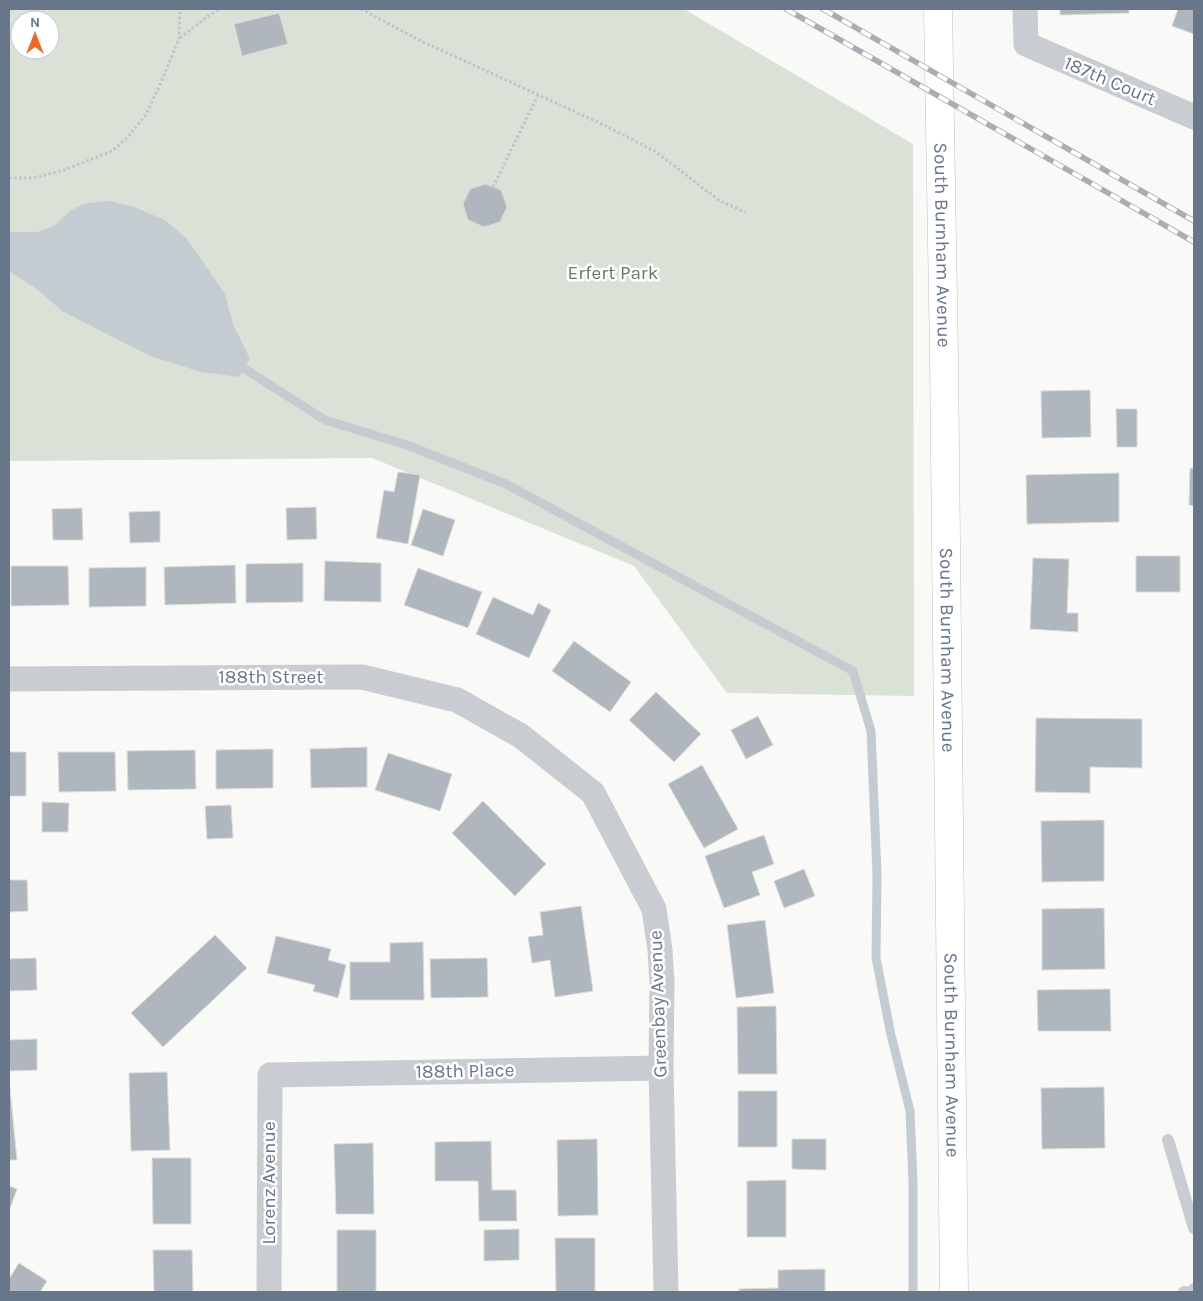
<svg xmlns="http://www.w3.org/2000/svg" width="1203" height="1301" font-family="Karla,sans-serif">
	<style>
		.green { fill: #dae2d8; fill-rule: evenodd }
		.water { fill: #c4ccd2 }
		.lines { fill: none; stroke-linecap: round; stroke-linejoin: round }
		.stream { stroke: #c4ccd2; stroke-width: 9 }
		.building { fill: #b0b6be; stroke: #dbdbd9 }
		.secondary-casing { stroke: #bbbfc5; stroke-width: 29 }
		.path { stroke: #c3c4c7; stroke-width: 3; stroke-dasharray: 2.5 2.5; stroke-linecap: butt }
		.service { stroke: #c9ccd0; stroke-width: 12 }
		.minor { stroke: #c9ccd0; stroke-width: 25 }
		.secondary { stroke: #fff; stroke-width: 28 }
		.rail-casing { stroke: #a9aeb5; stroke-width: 5.5 }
		.rail { stroke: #fff; stroke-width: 4; stroke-dasharray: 11; stroke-linecap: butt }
		.labels { text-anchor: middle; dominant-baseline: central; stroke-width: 5; stroke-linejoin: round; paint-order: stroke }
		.street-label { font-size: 19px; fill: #677689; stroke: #fff }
		.park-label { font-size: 19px; fill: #657a62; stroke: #fff }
	</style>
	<rect width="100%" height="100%" fill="#f9f9f7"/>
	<path class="green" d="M9,9H684L913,144L914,696L727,693L634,566L372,458L9,461ZM20,20H50V50H20Z"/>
	<path class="water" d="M109,201L134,207L165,220L187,239L225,294L233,324L250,359L239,377L201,372L150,356L62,311L38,290L9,271V232H37L54,226L71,210L87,203Z"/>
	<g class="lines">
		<path class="stream" d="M234,362L325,420L407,445L506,484L853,671L871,731L877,874L876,958L891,1035L910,1111L913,1182V1292"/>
	</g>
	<path class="building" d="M1060,9H1129V13L1060,15Z
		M1178,9H1194V34L1172,26Z
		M279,13L288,44L242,56L234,24Z
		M485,184L501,190L507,207L500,222L484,227L468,220L463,204L470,189Z
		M1090,390L1091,437L1042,438L1041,391Z
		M1116,409H1137V447H1117Z
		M1190,468L1194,469V506L1189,505Z
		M398,472L420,475L408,544L376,538L384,490L394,492Z
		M1119,473V522L1027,524L1026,475Z
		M316,507L317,539L287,540L286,508Z
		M82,508L83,540H53L52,509Z
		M423,509L455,520L443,556L411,545Z
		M160,511V542L130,543L129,512Z
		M1136,556H1180V592H1136Z
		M1033,558L1069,559L1067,613H1078V632L1030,629Z
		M325,561L381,563V602L324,601Z
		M303,563V602L246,603V564Z
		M235,565L236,603L165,605L164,567Z
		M11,566H68L69,605L11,606Z
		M146,567V606L89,607V568Z
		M418,568L482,592L468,628L404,605Z
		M493,597L533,615L538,603L551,610L529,658L476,634Z
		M574,641L631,682L610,712L552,671Z
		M656,692L701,734L674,762L629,720Z
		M758,716L773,745L746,759L731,730Z
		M1036,718L1142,719V768L1090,767V793L1035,792Z
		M367,747V787L311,788L310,749Z
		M273,749V788L216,789V750Z
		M195,750L196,789L128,790L127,751Z
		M9,752H26V796H9Z
		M58,752H115L116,791L59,792Z
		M388,753L452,774L440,811L375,790Z
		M702,765L738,829L704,848L668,784Z
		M483,801L546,864L515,896L452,833Z
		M42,802L69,803L68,832H42Z
		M231,805L233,838L207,839L205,806Z
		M1104,820V881L1042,882L1041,821Z
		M764,835L774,864L752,872L760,895L724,908L705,856Z
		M804,869L815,896L784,908L774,881Z
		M9,880H27L28,911L9,912Z
		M581,906L593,991L555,997L550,960L532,963L528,937L543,935L540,912Z
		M1104,908L1105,969L1042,970V909Z
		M765,920L774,993L736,998L727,925Z
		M215,935L247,968L163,1047L131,1013Z
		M276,936L331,949L328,960L346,965L338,998L313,991L315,985L267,973Z
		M423,942L424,1000H350V962H390V943Z
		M36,958L37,990L9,991V959Z
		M487,958L488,997L431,998L430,959Z
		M1110,989L1111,1031H1038L1037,990Z
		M776,1006L777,1074H738L737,1007Z
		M37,1039V1070L9,1071V1040Z
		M167,1072L170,1150L131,1151L129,1073Z
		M9,1079L17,1160H9Z
		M1104,1087L1105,1148L1042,1149L1041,1088Z
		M738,1091H777V1147H738Z
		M597,1139L598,1215L558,1216L557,1140Z
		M792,1139H826V1170L792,1169Z
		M491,1141L492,1190H516L517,1221H479L478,1181H435V1142Z
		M373,1143L374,1214H336L334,1144Z
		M152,1158H191V1224H153Z
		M786,1180V1237H747V1181Z
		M9,1186L17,1189L9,1211Z
		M519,1229V1260L484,1261V1230Z
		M337,1230H376V1292H337Z
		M555,1238H595V1292H556Z
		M153,1250H192L193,1292H154Z
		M19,1263L47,1281L40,1292H13L9,1290V1279Z
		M825,1269V1292H739V1289L778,1288V1270Z"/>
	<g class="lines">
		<g class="secondary-casing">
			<g id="secondary">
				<path id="s1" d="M938,9L944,357L954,1292"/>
			</g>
		</g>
		<path class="path" d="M361,9L417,39L606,126L656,152L720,201L745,212
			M180,38L208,16L220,9
			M9,178H34L64,170L112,151L127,138L145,116L159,87L179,39L180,9
			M493,187L538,95"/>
		<path class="service" d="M1168,1140L1194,1228
			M1184,1292H1192L1194,1289"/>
		<path class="minor" d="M1025,9L1026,44L1194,117
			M9,679L362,677L457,700L521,736L593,793L654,909L660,950L662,982L661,1068L666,1292
			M269,1292L270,1075L661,1068"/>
		<use href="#secondary" class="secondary"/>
		<g class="rail-casing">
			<path id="rail" d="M786,9L1194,242
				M823,9L1194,221"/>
		</g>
		<use href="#rail" class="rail"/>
	</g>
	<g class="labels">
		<g class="street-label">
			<text transform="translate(1110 81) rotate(23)">187th Court</text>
			<text stroke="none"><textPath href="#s1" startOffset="236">South Burnham Avenue</textPath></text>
			<text stroke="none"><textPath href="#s1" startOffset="641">South Burnham Avenue</textPath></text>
			<text x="271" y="677">188th Street</text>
			<text transform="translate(658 1004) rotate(-92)">Greenbay Avenue</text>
			<text stroke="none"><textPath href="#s1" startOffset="1046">South Burnham Avenue</textPath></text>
			<text transform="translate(465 1071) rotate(-1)">188th Place</text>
			<text transform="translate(269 1183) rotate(-90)">Lorenz Avenue</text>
		</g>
		<g class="park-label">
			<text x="613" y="273">Erfert Park</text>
		</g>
	</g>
	<rect width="1203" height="1301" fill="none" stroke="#677689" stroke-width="20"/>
	<g transform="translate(35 35)"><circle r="24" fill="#ffffff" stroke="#c2c8d0"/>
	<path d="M0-4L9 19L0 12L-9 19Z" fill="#ea6a26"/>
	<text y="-8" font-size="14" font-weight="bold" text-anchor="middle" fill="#677689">N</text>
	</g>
</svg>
